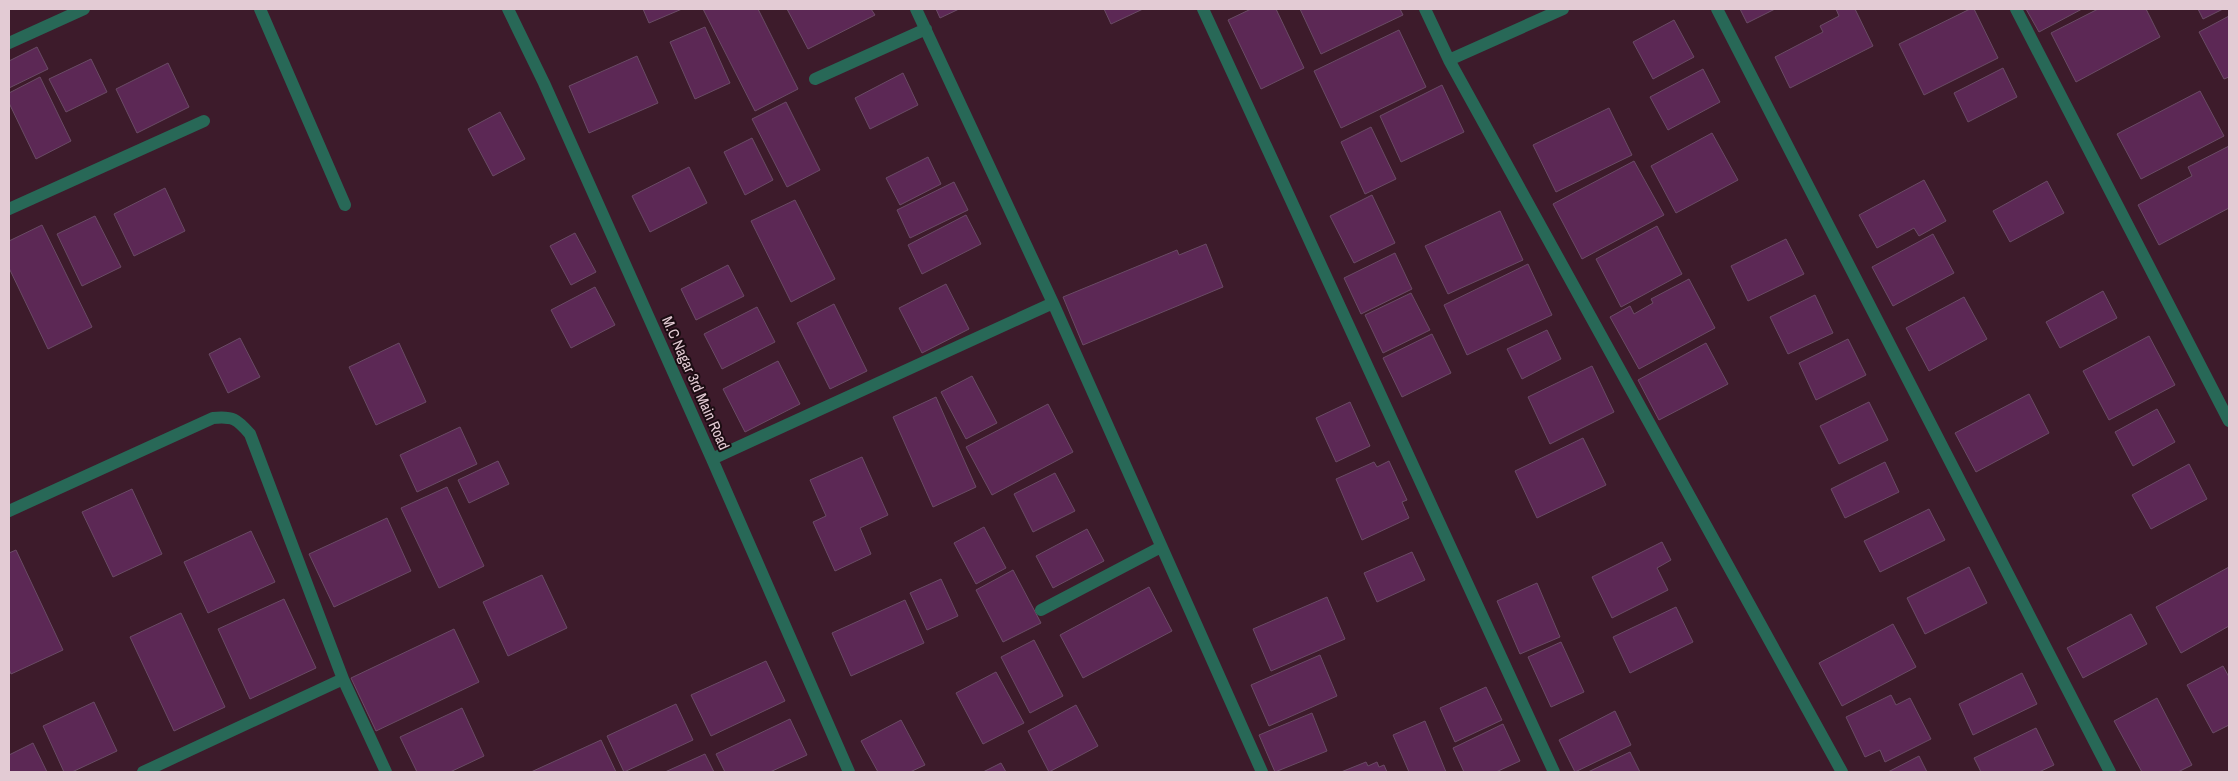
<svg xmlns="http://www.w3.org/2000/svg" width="2238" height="781" font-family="'Archivo Narrow',sans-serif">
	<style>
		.building { fill: #5c2855; stroke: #6a4b65 }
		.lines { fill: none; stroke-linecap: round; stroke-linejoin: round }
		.street { stroke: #286857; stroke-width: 12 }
		.labels { text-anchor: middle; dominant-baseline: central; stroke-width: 4; stroke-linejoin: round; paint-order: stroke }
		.street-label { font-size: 15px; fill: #e3cbd4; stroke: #1b0c12 }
	</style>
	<rect width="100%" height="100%" fill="#3d1b2b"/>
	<path class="building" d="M643,9H682L649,23Z
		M703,9H758L798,89L755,111Z
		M787,9H871L875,15L808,49Z
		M936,9H959L940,18Z
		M1104,9H1143L1111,24Z
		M1251,9H1276L1304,68L1261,89L1228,20Z
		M1300,9H1400L1403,15L1321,54Z
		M1740,9H1775L1747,23Z
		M1836,9H1855L1873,46L1790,88L1775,57L1823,32L1820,26L1839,16Z
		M1970,9H1974L1998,58L1924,95L1899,44Z
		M2026,9H2082L2039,32Z
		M2098,9H2146L2160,37L2076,82L2051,33Z
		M2198,9H2223L2203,19Z
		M2229,16V77L2224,79L2199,32Z
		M1674,20L1694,57L1653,79L1633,42Z
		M705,27L730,83L695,99L670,42Z
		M1399,30L1426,87L1341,128L1314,71Z
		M37,47L48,69L9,88V61Z
		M637,56L658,103L589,133L569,86Z
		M91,59L107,92L66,112L49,79Z
		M168,63L189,107L137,133L116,89Z
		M2003,68L2017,97L1968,122L1954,93Z
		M1703,69L1720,102L1668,130L1650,97Z
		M903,73L918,105L870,129L855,98Z
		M40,77L71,141L36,159L9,103V93Z
		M1442,85L1464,132L1401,162L1380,116Z
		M2200,91L2224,136L2141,179L2117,134Z
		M786,102L820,170L787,187L752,119Z
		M1609,108L1632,155L1556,192L1533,145Z
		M500,112L525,159L493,176L468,129Z
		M1371,127L1396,179L1365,194L1341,142Z
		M1712,133L1738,180L1676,213L1651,166Z
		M752,138L773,180L745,195L724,152Z
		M2229,146V208L2159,245L2138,205L2192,176L2188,167Z
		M928,157L941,184L900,205L886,178Z
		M1634,161L1664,215L1582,259L1553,204Z
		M689,167L707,203L650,232L632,196Z
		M1924,180L1946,221L1919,236L1914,228L1877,248L1859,215Z
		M2047,181L2064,213L2010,242L1993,211Z
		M954,182L968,210L910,238L897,210Z
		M165,188L185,231L134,256L114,214Z
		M1372,195L1395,243L1354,263L1330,216Z
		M795,200L835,279L791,302L751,221Z
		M1500,211L1523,260L1448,294L1425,246Z
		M966,215L981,244L922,274L908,245Z
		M95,216L121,267L82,286L57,234Z
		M42,225L92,327L48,349L9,268V241Z
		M1657,226L1682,274L1621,307L1596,259Z
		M575,233L596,272L571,285L550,246Z
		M1933,234L1954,273L1893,306L1872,267Z
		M1786,239L1804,274L1748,301L1731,266Z
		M1206,244L1223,287L1083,345L1063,297L1177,250L1179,255Z
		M1395,253L1412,289L1361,314L1344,278Z
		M1528,264L1552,315L1467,355L1444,305Z
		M728,265L744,296L696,320L681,289Z
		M1689,279L1715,328L1639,369L1610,317L1630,306L1634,314L1653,303L1651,299Z
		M946,284L969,329L922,353L899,308Z
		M595,287L615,325L571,348L551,310Z
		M2103,291L2117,318L2060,348L2046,322Z
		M1411,293L1430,330L1383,353L1365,315Z
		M1815,295L1833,333L1788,354L1770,317Z
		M1964,297L1987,339L1929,371L1906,328Z
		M834,304L867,371L830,389L797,323Z
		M757,307L775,342L722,369L704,334Z
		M1547,330L1561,359L1522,379L1507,349Z
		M1432,334L1451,373L1402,397L1383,358Z
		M2149,336L2175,385L2109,420L2083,371Z
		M240,338L260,377L228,393L209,354Z
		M1848,339L1866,375L1816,400L1799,363Z
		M399,343L426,402L376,425L349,367Z
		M1706,343L1728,384L1659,420L1638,380Z
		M778,361L800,404L745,432L723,389Z
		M1592,366L1614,412L1550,444L1528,397Z
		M972,376L997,423L966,439L941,392Z
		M2029,394L2049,433L1976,472L1955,433Z
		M936,397L976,487L933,507L893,417Z
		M1350,402L1370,446L1336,462L1316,418Z
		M1869,402L1888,440L1839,464L1820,426Z
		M1048,404L1073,452L992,495L966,447Z
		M2157,409L2175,442L2133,466L2115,432Z
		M460,427L477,464L417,492L400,455Z
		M1583,438L1606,485L1537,518L1515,471Z
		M862,457L888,515L860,528L871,554L835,571L813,522L826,516L810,480Z
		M498,461L509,484L469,503L458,480Z
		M1389,461L1407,500L1402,502L1409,518L1362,540L1336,479L1374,462L1377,467Z
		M1885,462L1899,492L1845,518L1831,489Z
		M2189,464L2207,499L2151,529L2132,495Z
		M1055,473L1075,511L1033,532L1014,494Z
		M447,487L484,566L439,588L401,508Z
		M132,489L162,554L113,577L82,512Z
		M1929,509L1945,540L1880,572L1864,541Z
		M387,518L411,571L334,607L309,554Z
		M984,527L1006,568L976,584L954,543Z
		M1087,529L1104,561L1053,588L1036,556Z
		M251,531L275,582L208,613L184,562Z
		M1662,542L1671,560L1657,568L1668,590L1612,618L1592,577Z
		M16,550L63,650L11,674L9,669V553Z
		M1412,552L1425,580L1377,602L1364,573Z
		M1969,567L1987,603L1925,634L1907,598Z
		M2229,567V626L2181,653L2156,607Z
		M1013,570L1041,623L1003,642L976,590Z
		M542,575L567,628L508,656L483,602Z
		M941,579L958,616L927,630L910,593Z
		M1537,583L1560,637L1520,654L1497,601Z
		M1149,587L1172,631L1083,678L1060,635Z
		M1327,597L1345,639L1271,671L1253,629Z
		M284,599L316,668L250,699L218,629Z
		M905,600L924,643L851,676L832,633Z
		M1676,607L1693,642L1630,673L1613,637Z
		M181,613L225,707L174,731L130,637Z
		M2131,614L2147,644L2083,678L2067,648Z
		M1893,624L1916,667L1842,706L1819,663Z
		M454,629L479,682L376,731L351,678Z
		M1034,640L1063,696L1030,713L1001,657Z
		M1561,642L1584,692L1551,707L1528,657Z
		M1320,655L1337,696L1269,726L1251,685Z
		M766,661L785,701L711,736L691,695Z
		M2223,666L2229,677V725L2213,733L2187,685Z
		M996,672L1024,723L983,744L956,693Z
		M2022,673L2037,704L1973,735L1959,704Z
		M1486,687L1502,720L1455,742L1440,708Z
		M1891,695L1896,705L1910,698L1931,739L1885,762L1880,750L1865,757L1846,717Z
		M2157,698L2192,765L2178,772H2142L2114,721Z
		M94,702L117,751L72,772H64L43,726Z
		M676,704L693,740L624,772L607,736Z
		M1076,705L1098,746L1049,772L1028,731Z
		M462,708L484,756L450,772H417L400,737Z
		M1615,711L1631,745L1575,772L1559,740Z
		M1312,713L1327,751L1275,772L1259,735Z
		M790,719L807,755L770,772H725L716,754Z
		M901,720L925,765L910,772H878L861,741Z
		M1425,721L1446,772H1409L1393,735Z
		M1503,724L1520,761L1496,772H1464L1453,748Z
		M2036,728L2054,765L2039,772H1981L1974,758Z
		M601,740L616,772H531Z
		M33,743L47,772H9V755Z
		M1630,752L1640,772H1588Z
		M705,754L714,772H665Z
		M1919,756L1927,772H1888Z
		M1366,762L1368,766L1377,762L1379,767L1384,765L1387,772H1341Z
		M1001,763L1006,772H983Z"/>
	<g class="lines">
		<path class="street" d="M260,9L345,205
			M508,9L544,83L712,459L849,772
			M916,9L1053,303L1262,772
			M1203,9L1554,772
			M1425,9L1449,60L1842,772
			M1717,9L2110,772
			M2016,9L2229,421
			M9,43L84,9
			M1449,60L1563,9
			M815,79L926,29
			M9,209L204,121
			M712,459L1053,303
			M9,511L213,418C233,416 237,419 250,434L343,679
			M1041,610L1161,547
			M143,772L343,679L386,772"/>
	</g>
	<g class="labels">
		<g class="street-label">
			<text transform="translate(696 383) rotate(66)">M.C Nagar 3rd Main Road</text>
		</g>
	</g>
	<rect width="2238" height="781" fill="none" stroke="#e3cbd4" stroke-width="20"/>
</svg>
